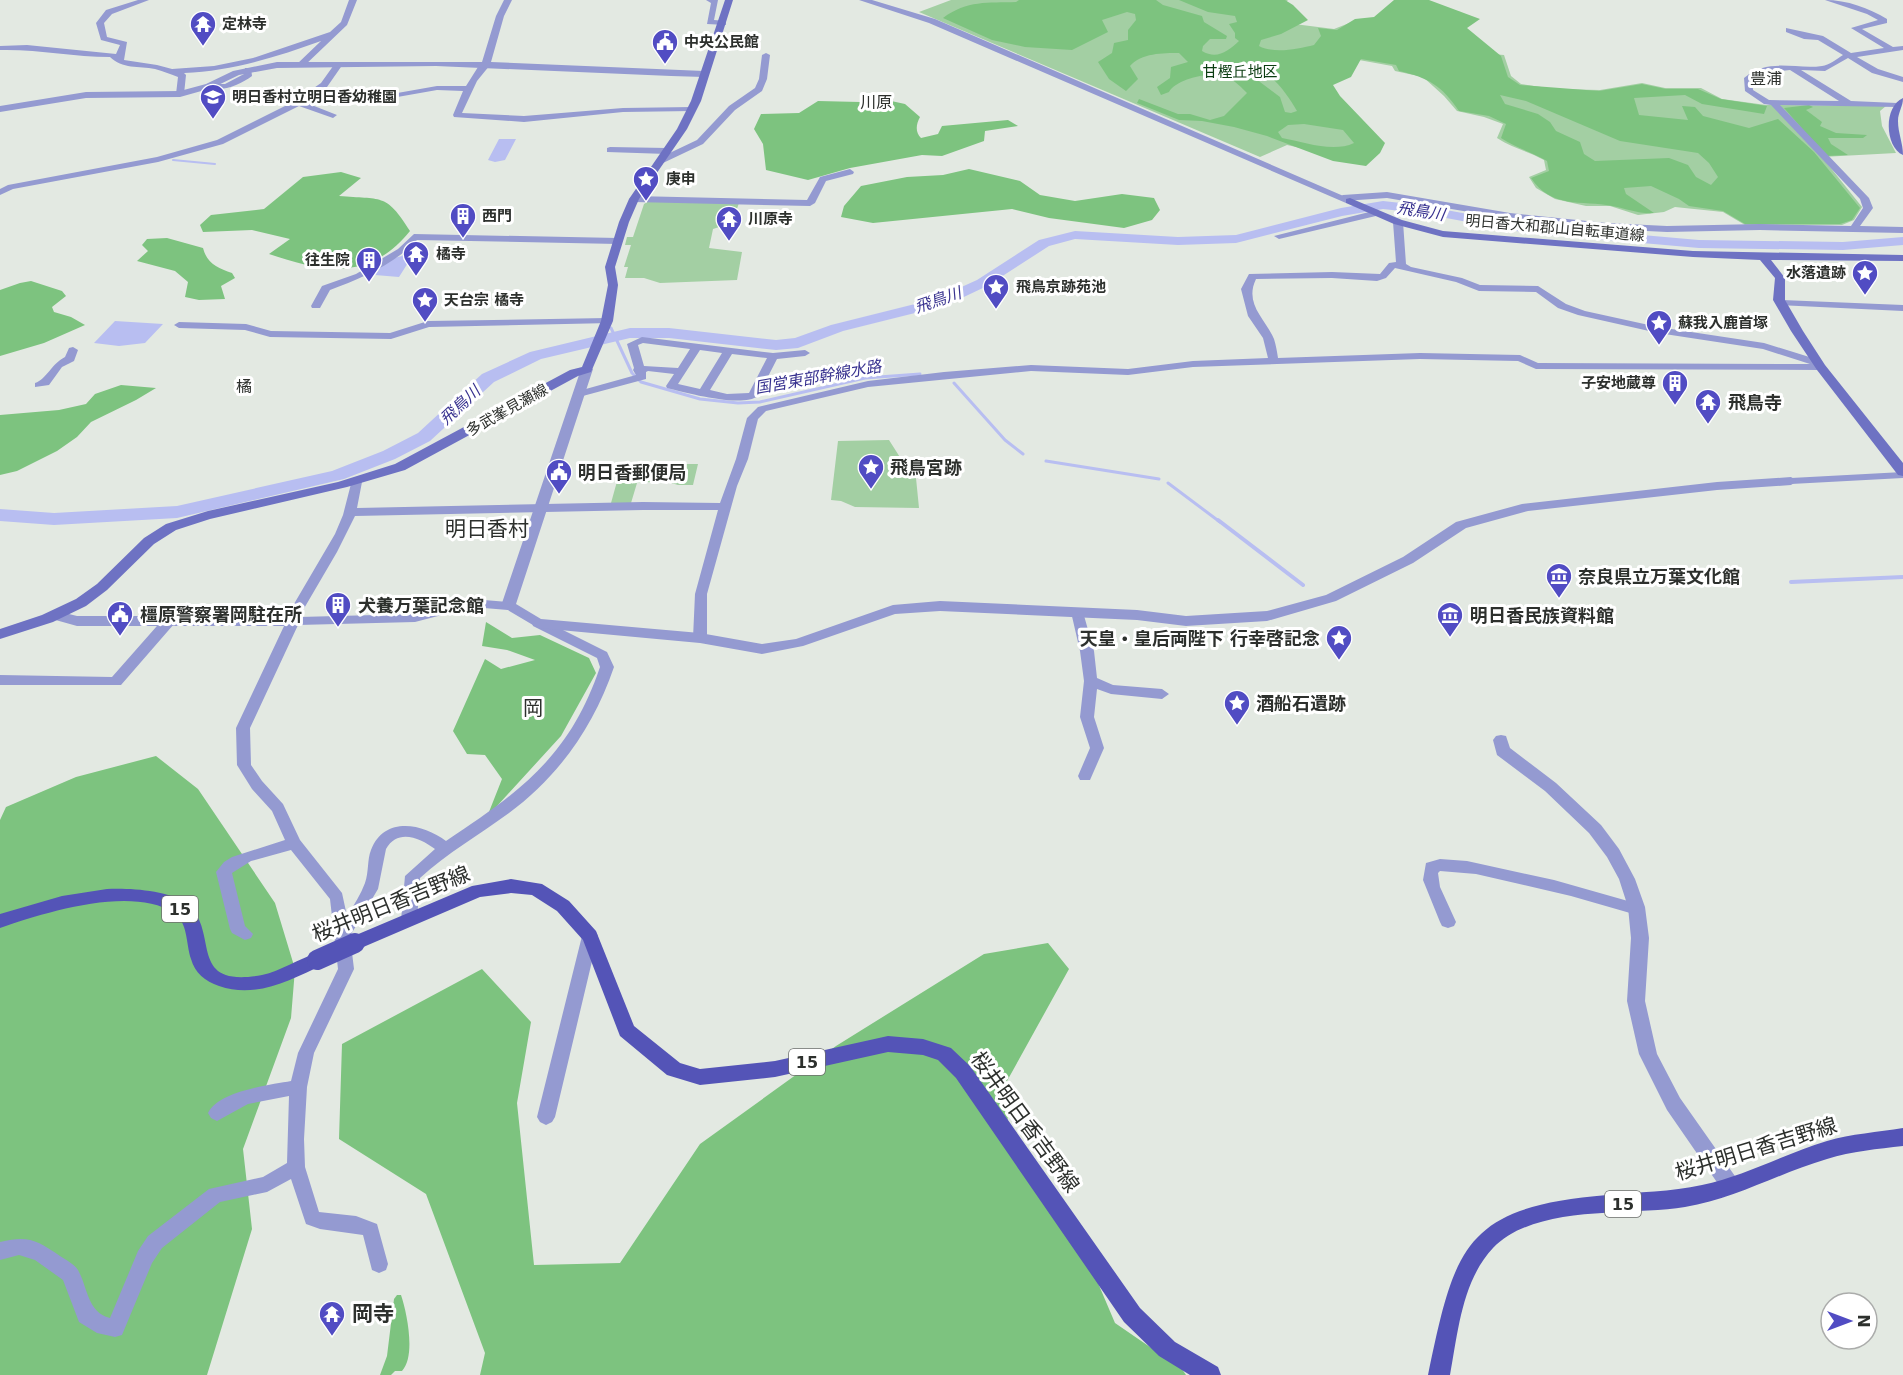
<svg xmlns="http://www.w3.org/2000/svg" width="1903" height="1375" font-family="'DejaVu Sans','Noto Sans JP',sans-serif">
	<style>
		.green { fill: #a3cfa3 }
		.forest { fill: #7dc37f; fill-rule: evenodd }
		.water { fill: #b8bef1 }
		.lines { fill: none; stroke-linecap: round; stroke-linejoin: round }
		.stream-far2 { stroke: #b8bef1; stroke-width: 2 }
		.stream-far1 { stroke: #b8bef1; stroke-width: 3 }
		.stream { stroke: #b8bef1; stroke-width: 4 }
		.river { fill: #b8bef1; fill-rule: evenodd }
		.minor { fill: #949ad1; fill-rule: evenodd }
		.tertiary { fill: #949ad1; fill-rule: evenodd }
		.secondary { fill: #6e72c3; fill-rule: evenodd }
		.primary { fill: #5454b7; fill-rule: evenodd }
		.primary-bridge { stroke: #5454b7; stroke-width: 20 }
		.labels { text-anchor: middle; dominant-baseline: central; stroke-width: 6; stroke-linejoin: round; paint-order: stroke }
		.far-poi-label { font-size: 15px; font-weight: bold; fill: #2d302d; stroke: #fff; text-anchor: start }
		.far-park-label { font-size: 15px; fill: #0b3d11; stroke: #fff }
		.far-street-label { font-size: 15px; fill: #2d302d; stroke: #fff }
		.far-neighbourhood-label { font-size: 16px; fill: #2d302d; stroke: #fff }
		.far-water-label { font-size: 16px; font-style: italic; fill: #37318f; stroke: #fff }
		.shield { fill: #fff; stroke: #6c6e6c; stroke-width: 1.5 }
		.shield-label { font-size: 16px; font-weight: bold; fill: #2d302d }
		.poi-label { font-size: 18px; font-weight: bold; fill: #2d302d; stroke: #fff; text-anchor: start }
		.neighbourhood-label { font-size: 20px; fill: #2d302d; stroke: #fff }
		.quarter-label { font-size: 21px; fill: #2d302d; stroke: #fff }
		.near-street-label { font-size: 21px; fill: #2d302d; stroke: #fff }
		.near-poi-label { font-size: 21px; font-weight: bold; fill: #2d302d; stroke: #fff; text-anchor: start }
	</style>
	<rect width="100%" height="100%" fill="#e3e9e2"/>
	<path class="green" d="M951,0H1288L1282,6L1294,24L1334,29L1357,20L1379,18L1404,5L1461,12L1452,29L1467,52L1504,55L1511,76L1521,84L1555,89L1600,90L1642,83L1665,88H1701L1722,99L1766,105L1886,106L1880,111L1882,126L1896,153L1822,157L1862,207L1854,220L1842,225H1745L1723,212L1675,207L1664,212L1638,215L1610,206H1586L1555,199L1536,188L1529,177L1546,170L1544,160C1528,151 1512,148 1497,138L1503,124L1484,117L1457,111L1444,96L1423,77L1395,71L1392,66L1359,60L1314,79L1375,145L1332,155L1287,145L1260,157L919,12Z
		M649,201L739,203L732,223L713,229L709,248L742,252L737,280L660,283L644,278H625L628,267H624L631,245H625L627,237H633L644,204Z
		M889,440L903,462H911L915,468L919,508L855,507L841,501L831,500L838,441Z
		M656,464H698L693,485H678L665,481L637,483L631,503H611L621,467Z"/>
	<path class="forest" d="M1019,0H1156L1163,5L1202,16L1204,22L1227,36L1226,39H1210L1203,46L1202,51C1217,60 1228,51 1239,41L1235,38V33L1229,24L1237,22L1235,16L1208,12L1179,0H1285L1293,5L1308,20L1281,34L1261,40L1259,46C1274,54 1298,49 1314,45L1321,36L1318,28L1337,30L1355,19L1374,17L1394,0H1429L1480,19L1467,28L1501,56L1508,77L1520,85L1599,91L1642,84L1666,89H1698L1721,99L1767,106L1764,114L1702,104L1685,95L1634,98L1639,115L1688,120L1682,106L1695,107L1703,116L1749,128L1778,119L1814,152L1860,208L1852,220L1840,224H1745L1723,211L1689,206L1679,199L1651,186L1624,188L1626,194L1654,213C1638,214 1628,209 1612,206C1582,200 1551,209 1531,178L1549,171L1547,161C1532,152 1516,148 1501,138L1506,124L1489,116L1459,111C1441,85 1429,78 1399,71L1396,65L1361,59L1351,77L1333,85L1340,96L1385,143L1380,153L1366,166L1333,161L1267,136L1234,127L1202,121L1179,120L1137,103L1139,99L1178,114H1190L1210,120L1224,116L1247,93C1242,88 1235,81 1229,78C1215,70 1177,78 1169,92L1161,95L1157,87L1170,78L1171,67L1188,62L1179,53C1163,53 1141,53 1130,66L1138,79L1126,91L1109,79L1098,62L1112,53L1114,43L1128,40V30L1136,20L1135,14L1127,12L1102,20L1108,32L1072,50L1025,47L992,40L943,18C967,0 988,3 1016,2ZM1248,68C1269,67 1287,94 1297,111L1291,113L1285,112L1280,97L1260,82ZM1500,95L1526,101L1620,141L1698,153L1709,163L1718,177L1711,185L1696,177L1688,165L1669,158L1595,161L1584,154L1580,142L1556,131L1550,122L1538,114L1505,104ZM1304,124L1343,130L1354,143C1333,153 1304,142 1282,138L1278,132L1288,125Z
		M882,99L905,104L920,117C916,124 915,132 921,138L938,134L942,126L1008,120L1018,126L985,131L984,141L942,156L922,155L850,168L808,180L766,170L763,144L754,129L761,114L799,113L818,101L860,102Z
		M1809,105L1813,107L1806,110L1822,122L1820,126L1836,133L1867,135L1863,138H1828L1831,144L1848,155L1826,156L1784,108Z
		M969,169L1020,181L1040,195L1075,201L1122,194L1154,198L1160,210L1152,220L1124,228L1049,218L1012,209L873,223L841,217L844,206L861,186L907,177L943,175Z
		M341,172L361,178L339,196C381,200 386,192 410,231C369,281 325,273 269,254L290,239L252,230L203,232L200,225L211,215L264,209L303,177Z
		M167,238L203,248C207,264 218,268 232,273L235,278L221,286L225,299L199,300L185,297L188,282L175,271L137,261L148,251L142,245L147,239Z
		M31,281L62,291L66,296L52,307L54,312L71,317L85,325L44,343L0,356V290L20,283Z
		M121,385L156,388L136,400L91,422L77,437L57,451L17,471L0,475V415L59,410L86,404L95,394Z
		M486,622L512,638L540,635L589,658L596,673L561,736L487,817L502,779L485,755L467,754L453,731L485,659L501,669L535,660L507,650L482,646Z
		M156,756L198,789L275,903L295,969L291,1018L243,1149L252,1229L207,1375H0V820L6,807L76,777Z
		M1048,943L1069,969L1007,1081L1008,1136L1078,1236L1115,1323L1182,1369L1186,1375H480L485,1353L426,1194L339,1139L342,1044L482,969L531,1022L517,1103L534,1265L620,1263L700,1144L836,1046L984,954Z
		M397,1295H401C407,1313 416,1356 402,1371H395L391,1375H380L387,1356L394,1299Z"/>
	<path class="water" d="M499,139H516L505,160L495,162L488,160Z
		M410,243L420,244L399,277L375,275L386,260L402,256Z
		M115,321L163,324L145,343L119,346L94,343Z"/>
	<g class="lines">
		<path class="stream-far2" d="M173,160L215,164"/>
		<path class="stream-far1" d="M611,328L632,373L641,382L700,399L738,403L760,402L865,378L920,374
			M954,383L1005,440L1023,454
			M1046,461L1159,479
			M1168,483L1220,522"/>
		<path class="stream" d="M1218,520L1303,585
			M1791,582L1903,577"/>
		<path class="river" d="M1383,201L1419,205L1528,225L1699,240L1843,242L1903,237V245L1843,250L1699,248L1528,233L1419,213L1383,209L1342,216L1236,243L1178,245L1075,239L1049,246L987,286L947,305L843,331L798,348L776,350L669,338H630L541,359L494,382L430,441L395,459L344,479L177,518L54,525L0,521V509L54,513L177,506L332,471L383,451L418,433L482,374L530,352L630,328H669L776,340L795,338L831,325L935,299L977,280L1039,240L1075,231L1178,237L1236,235L1341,208Z"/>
		<path class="minor" d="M138,0H149L112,14L104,23L107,37L127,42L124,60L157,65L172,69L214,66L253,58L330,32L341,22L349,0H357L347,25L303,67L296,65L321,41C277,57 231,71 184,73L186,75L184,94L180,96L176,94L178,77C170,74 163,71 155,69C139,66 122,69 110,57C73,57 37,49 0,50V46L27,45L116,54L120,45L101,40L96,23L106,10Z
			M706,0H718L714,20L726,21V25L707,24L711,3Z
			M1825,0C1847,0 1869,8 1887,19V23L1862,29L1893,47L1903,46V50L1857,57L1878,69L1903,77V82L1872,73L1848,58L1825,71L1801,70L1851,101L1897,103L1901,105L1897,107L1780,105L1869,198L1873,208L1860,226L1903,227V233L1760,230L1667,232L1606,229L1510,219L1387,198L1343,201L1338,198L1343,195L1387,192L1510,213L1606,223L1667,226L1760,224L1851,226L1863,208L1860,199L1771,105L1764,104L1745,91L1744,78C1768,57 1796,70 1822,66C1829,65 1837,59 1843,55L1818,40L1804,39L1786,32V28L1823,36L1851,53L1884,48L1851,28L1878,20L1867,14ZM1790,70L1839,101L1769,100L1753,90L1752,79L1762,73Z
			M766,53L770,55L767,79L762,91L735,110L703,144L663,163H657V159L697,140L729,106L755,88L759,79L762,55Z
			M336,62L343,64L327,87L317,94L386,95L437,86H466L478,67L486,63L490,65L477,81L462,113L524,116L623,108L692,107L696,109L692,111L623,112L524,122L454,117L453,115L463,91L437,90L386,99L310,98L304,102L337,115L333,118L299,106L223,144L158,162L13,189L0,195V189L8,185L157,157L217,140L295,101L321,83Z
			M245,68H251L252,76C240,85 219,94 205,86L209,84H225L244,74Z
			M610,147L667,148L671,151L667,154L607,152V148Z
			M850,169L854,172L853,174L826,181L815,203L810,206L634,202L629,199L634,196L807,200L820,177Z
			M1377,210L1382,213L1380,215L1279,239L1274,236Z
			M1398,219L1403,222L1406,264L1411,267L1462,278L1480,285L1538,286L1566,304L1585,311L1658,327L1764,343L1819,360V364L1826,367L1821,370L1536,369L1518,361L1420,359L1193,367L1128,375L1031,371L868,387L766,411L758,419L748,459L737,486L707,594V638L700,642L693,638L695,594L718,510H643L355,516L337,552L299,617L415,614L461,602L484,600L508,602L514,606L508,610L484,608L461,610L415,622L298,625L250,728L251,765L262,781L283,804L300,840L342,893L347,916C354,905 361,894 365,883C369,872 367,860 371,850C384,816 422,823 446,841C521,791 570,756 600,667L597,658L533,626L532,623L533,620H543L607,652L614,667C594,726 559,776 509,813C479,835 447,853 420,878L417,920L415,924L409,926L403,924L401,920L405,876L435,849C420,838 398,828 386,849L378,889L350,936L354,969L314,1053L307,1087L304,1139L305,1167L319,1212L356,1216L377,1224L388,1264L386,1270L379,1273L372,1270L363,1235L320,1229L306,1224L291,1179L267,1192L220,1202L162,1248L152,1263L122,1335L115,1337L97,1333L79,1322L63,1280L35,1260L19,1255L0,1260V1242C28,1235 37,1240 60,1256C66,1260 74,1264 78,1270C88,1288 87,1312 110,1318L138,1251L148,1236L209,1189L263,1177L287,1163L289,1096L248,1104L217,1121L211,1118L208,1113C219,1091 269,1085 291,1081L298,1053L338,969L330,899L291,850L251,861L232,873L245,926L253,934L251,938L245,940L232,933L230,929L216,872L224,862L232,857L285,840L272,811L252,789L237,765L236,728L285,624L284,621L335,534L343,515L352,480L356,479L362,482L357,508L643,502L720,503L736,459L747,418L758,407L868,381L944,372L1031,365L1128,369L1193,361L1268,358L1263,338L1248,316L1241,289L1249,274L1332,272L1380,274L1389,263L1396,262L1393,222ZM1395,268L1456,282L1479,291L1536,292L1558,308L1578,315L1658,333L1763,349L1810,364L1538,363L1520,355L1420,353L1278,358C1277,352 1276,345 1274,339C1265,318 1244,304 1256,279L1332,278L1377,281L1386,278Z
			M414,234L618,238L623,241L618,244L417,240C395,264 360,279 330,290L320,308H312L311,306L322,286L356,274L398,249Z
			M1782,300L1903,305V311L1778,305V301Z
			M607,318L611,319V323L429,327L391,339L270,337L245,330L179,328L174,325L179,322L246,324L271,331L390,333L428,321Z
			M642,337L773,353L805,350L810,353L805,356L777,359L758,396C742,408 687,393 667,388L666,386L674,374L648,371L646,372V379L579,397L575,396V392L636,375L633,370L634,368L627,344ZM643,343L690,349L678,368L644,366L638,345ZM700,350L722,353L700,389L678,384ZM732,354L767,358L749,393L727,394L710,390Z
			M73,347L78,350L74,361L62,367L49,385L35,387V383C47,379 51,364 65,357L69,348Z
			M1903,472V478L1791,484L1785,481L1791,478Z
			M1077,608L1083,612L1094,651L1097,678L1113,685L1162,689L1169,694L1162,699L1111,694L1097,689L1094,717L1104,748L1090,780H1080L1078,776L1090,748L1080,717L1084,681L1080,651L1071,612Z
			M169,617L174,618L175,621L174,624L121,685H0V675L112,677L164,618Z
			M1440,859L1467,861L1554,880L1642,905L1645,909L1642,913L1637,915L1571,896L1476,874L1440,871L1438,873L1440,887L1456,922L1454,926L1448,928L1442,926L1440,922L1423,880L1426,863Z
			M590,930L596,932L598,936L555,1117L552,1122L546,1125L540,1122L537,1117L582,936L584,932Z"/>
		<path class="tertiary" d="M504,0H512L504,16L491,62L704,71L708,74L704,77L671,76L436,66L277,68L239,75L212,88L180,97L86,98L0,112V106L86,92L180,91L206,84L233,71L277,62H482L496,16Z
			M859,0H872L935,19L1355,201L1346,203L929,23Z
			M587,365L593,369L516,604L541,619L700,633L762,644L796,639L893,605L940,601L1137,610L1186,616L1267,611L1326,595L1403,557L1456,522L1522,504L1717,482L1791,477L1797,481L1791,485L1717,490L1528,511L1466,528L1413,563L1336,601L1267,621L1186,626L1137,620L940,611L895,614L803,646L762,654L700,643L538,628L501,606L581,369Z
			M57,611L77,616H293L300,621L293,626H77L52,619L50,616Z
			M1501,735L1506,736L1510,748L1556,783L1601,825L1619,849L1635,879L1645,907L1649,938L1645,1001L1657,1054L1680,1098L1737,1179L1740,1185L1737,1191L1730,1194L1723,1191L1667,1110L1639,1054L1627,1001L1631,938L1628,907L1619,879L1607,857L1589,833L1545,791L1497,755L1493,740L1496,736Z"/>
		<path class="secondary" d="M725,0H733L701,101L687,129L639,199L629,222L615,267L618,285L613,321L591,372L578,376L405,470L347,487L210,519L176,530L154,544L107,590L86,606L53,622L0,639V629L42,615L76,599L97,584L144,538L166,524L208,511L338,482L395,464L570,370L582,367L601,321L608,285L605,267L619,222L629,199L677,129L691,101Z
			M1903,98C1903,107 1898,112 1898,121C1898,133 1903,143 1903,155C1885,147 1883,107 1903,98Z
			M1350,198L1402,220L1443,231L1693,251L1903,255V261L1771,260L1785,278V300L1803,331L1825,365L1903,463V476L1898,475L1817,370L1791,331L1773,300L1775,278L1760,260L1693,257L1443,237L1394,224L1346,203V199Z"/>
		<path class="primary" d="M511,879L542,884L569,901L596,931L634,1026L680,1063L700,1069L775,1061L888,1036L923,1039L951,1048L970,1066L1140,1308L1175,1342L1218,1367L1221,1375H1190L1159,1356L1124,1322L956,1078L938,1060L923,1055L888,1052L775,1077L700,1085L667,1075L620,1036L583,940L557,911L532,895L511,893L480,897L361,948L355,950L349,948L346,943L349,938L472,886Z
			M107,889C130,888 168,890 187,904C221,931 185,989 262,975C281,971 298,959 317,953L323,955L326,960L323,965C290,980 256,999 219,986C205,981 195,973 191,959C186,944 188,922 174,913C131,885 44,913 0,928V914L62,896Z
			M1903,1128V1146C1878,1149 1852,1151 1827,1159C1779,1173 1735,1199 1685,1207C1630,1216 1535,1204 1493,1248C1462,1281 1458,1332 1450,1375H1428C1455,1246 1464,1207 1607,1195C1638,1192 1671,1192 1702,1185C1745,1176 1784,1154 1827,1141C1851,1134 1878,1132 1903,1128Z"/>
		<path class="primary-bridge" d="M317,960L355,943"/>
	</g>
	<defs>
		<g id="temple-pin" transform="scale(1.35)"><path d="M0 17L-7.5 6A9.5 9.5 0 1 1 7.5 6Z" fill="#514cc3" stroke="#fff"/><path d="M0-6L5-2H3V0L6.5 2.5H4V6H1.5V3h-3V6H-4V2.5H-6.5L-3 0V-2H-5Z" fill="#fff"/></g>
		<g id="civic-pin" transform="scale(1.35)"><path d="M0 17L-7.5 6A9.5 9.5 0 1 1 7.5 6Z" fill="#514cc3" stroke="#fff"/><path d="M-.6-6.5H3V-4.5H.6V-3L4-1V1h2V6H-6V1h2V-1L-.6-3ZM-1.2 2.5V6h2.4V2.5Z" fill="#fff"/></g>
		<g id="school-pin" transform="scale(1.35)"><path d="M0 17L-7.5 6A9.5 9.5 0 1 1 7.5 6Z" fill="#514cc3" stroke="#fff"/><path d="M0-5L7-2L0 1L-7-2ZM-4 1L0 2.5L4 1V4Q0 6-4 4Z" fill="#fff"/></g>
		<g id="sight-pin" transform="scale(1.35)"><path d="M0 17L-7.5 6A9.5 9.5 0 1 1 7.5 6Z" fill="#514cc3" stroke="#fff"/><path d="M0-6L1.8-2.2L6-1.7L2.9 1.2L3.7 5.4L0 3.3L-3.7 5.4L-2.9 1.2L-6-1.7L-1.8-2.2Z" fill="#fff"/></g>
		<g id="building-pin" transform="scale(1.35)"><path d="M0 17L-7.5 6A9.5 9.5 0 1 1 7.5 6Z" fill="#514cc3" stroke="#fff"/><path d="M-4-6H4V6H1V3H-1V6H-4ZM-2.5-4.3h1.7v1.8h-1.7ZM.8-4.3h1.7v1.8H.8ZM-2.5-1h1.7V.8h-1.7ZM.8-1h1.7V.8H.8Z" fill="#fff"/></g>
		<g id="museum-pin" transform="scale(1.35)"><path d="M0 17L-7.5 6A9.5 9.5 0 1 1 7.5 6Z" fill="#514cc3" stroke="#fff"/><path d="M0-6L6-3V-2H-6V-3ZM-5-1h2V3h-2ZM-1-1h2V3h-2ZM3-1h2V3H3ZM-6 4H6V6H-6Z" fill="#fff"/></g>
	</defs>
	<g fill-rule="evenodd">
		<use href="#temple-pin" x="203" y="24"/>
		<use href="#civic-pin" x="665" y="42"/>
		<use href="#school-pin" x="213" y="97"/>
		<use href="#sight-pin" x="646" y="179"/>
		<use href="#building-pin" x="463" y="216"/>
		<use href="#temple-pin" x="729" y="219"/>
		<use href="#temple-pin" x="416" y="254"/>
		<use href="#building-pin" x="369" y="260"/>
		<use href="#sight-pin" x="1865" y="273"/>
		<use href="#sight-pin" x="996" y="287"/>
		<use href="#sight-pin" x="425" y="300"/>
		<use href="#sight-pin" x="1659" y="323"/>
		<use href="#building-pin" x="1675" y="383"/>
		<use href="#temple-pin" x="1708" y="402"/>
		<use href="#sight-pin" x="871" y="467"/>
		<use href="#civic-pin" x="559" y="472"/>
		<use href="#museum-pin" x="1559" y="576"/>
		<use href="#building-pin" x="338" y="605"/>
		<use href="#civic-pin" x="120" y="614"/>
		<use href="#museum-pin" x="1450" y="615"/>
		<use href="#sight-pin" x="1339" y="638"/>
		<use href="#sight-pin" x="1237" y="703"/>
		<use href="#temple-pin" x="332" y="1314"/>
	</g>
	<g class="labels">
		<g class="far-poi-label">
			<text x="222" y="24">定林寺</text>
			<text x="684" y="42">中央公民館</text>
			<text x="232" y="97">明日香村立明日香幼稚園</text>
			<text x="666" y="179">庚申</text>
			<text x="482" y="216">西門</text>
			<text x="748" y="219">川原寺</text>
			<text x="436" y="254">橘寺</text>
			<text x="350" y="260" text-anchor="end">往生院</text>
			<text x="1846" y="273" text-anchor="end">水落遺跡</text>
			<text x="1016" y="287">飛鳥京跡苑池</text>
			<text x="444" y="300">天台宗 橘寺</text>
			<text x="1678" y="323">蘇我入鹿首塚</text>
			<text x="1656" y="383" text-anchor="end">子安地蔵尊</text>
		</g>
		<g class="far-park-label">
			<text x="1240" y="72">甘樫丘地区</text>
		</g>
		<g class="far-street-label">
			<text transform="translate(1555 228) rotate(5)">明日香大和郡山自転車道線</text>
			<text transform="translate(507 410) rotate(-29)">多武峯見瀬線</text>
		</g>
		<g class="far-neighbourhood-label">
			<text x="1766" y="78">豊浦</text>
			<text x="876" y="102">川原</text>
			<text x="244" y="386">橘</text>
		</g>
		<g class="far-water-label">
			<text transform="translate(1421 211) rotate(9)">飛鳥川</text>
			<text transform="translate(938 300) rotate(-19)">飛鳥川</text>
			<text transform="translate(818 377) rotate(-10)">国営東部幹線水路</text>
			<text transform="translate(460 405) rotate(-43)">飛鳥川</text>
		</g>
		<g class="shield">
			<rect x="162" y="896" width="36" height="26" rx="4.5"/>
			<rect x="789" y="1049" width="36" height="26" rx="4.5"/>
			<rect x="1605" y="1191" width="36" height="26" rx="4.5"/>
		</g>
		<g class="shield-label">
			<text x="180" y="909">15</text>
			<text x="807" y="1062">15</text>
			<text x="1623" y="1204">15</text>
		</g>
		<g class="poi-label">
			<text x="1728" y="402">飛鳥寺</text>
			<text x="890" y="467">飛鳥宮跡</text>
			<text x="578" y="472">明日香郵便局</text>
			<text x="1578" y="576">奈良県立万葉文化館</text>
			<text x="358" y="605">犬養万葉記念館</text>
			<text x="140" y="614">橿原警察署岡駐在所</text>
			<text x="1470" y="615">明日香民族資料館</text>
			<text x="1320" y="638" text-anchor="end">天皇・皇后両陛下 行幸啓記念</text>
			<text x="1256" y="703">酒船石遺跡</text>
		</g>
		<g class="neighbourhood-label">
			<text x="533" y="708">岡</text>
		</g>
		<g class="quarter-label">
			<text x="487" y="529">明日香村</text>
		</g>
		<g class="near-street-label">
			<text transform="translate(391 904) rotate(-22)">桜井明日香吉野線</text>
			<text transform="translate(1025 1122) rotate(54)">桜井明日香吉野線</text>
			<text transform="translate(1756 1149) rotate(-17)">桜井明日香吉野線</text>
		</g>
		<g class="near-poi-label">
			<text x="352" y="1314">岡寺</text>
		</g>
	</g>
	<g transform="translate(1849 1321) rotate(90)"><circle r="28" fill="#ffffff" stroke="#abacab" stroke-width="1.5"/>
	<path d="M0-4.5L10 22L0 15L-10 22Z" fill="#514cc3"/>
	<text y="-9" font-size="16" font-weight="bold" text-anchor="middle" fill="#2d302d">N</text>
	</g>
</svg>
